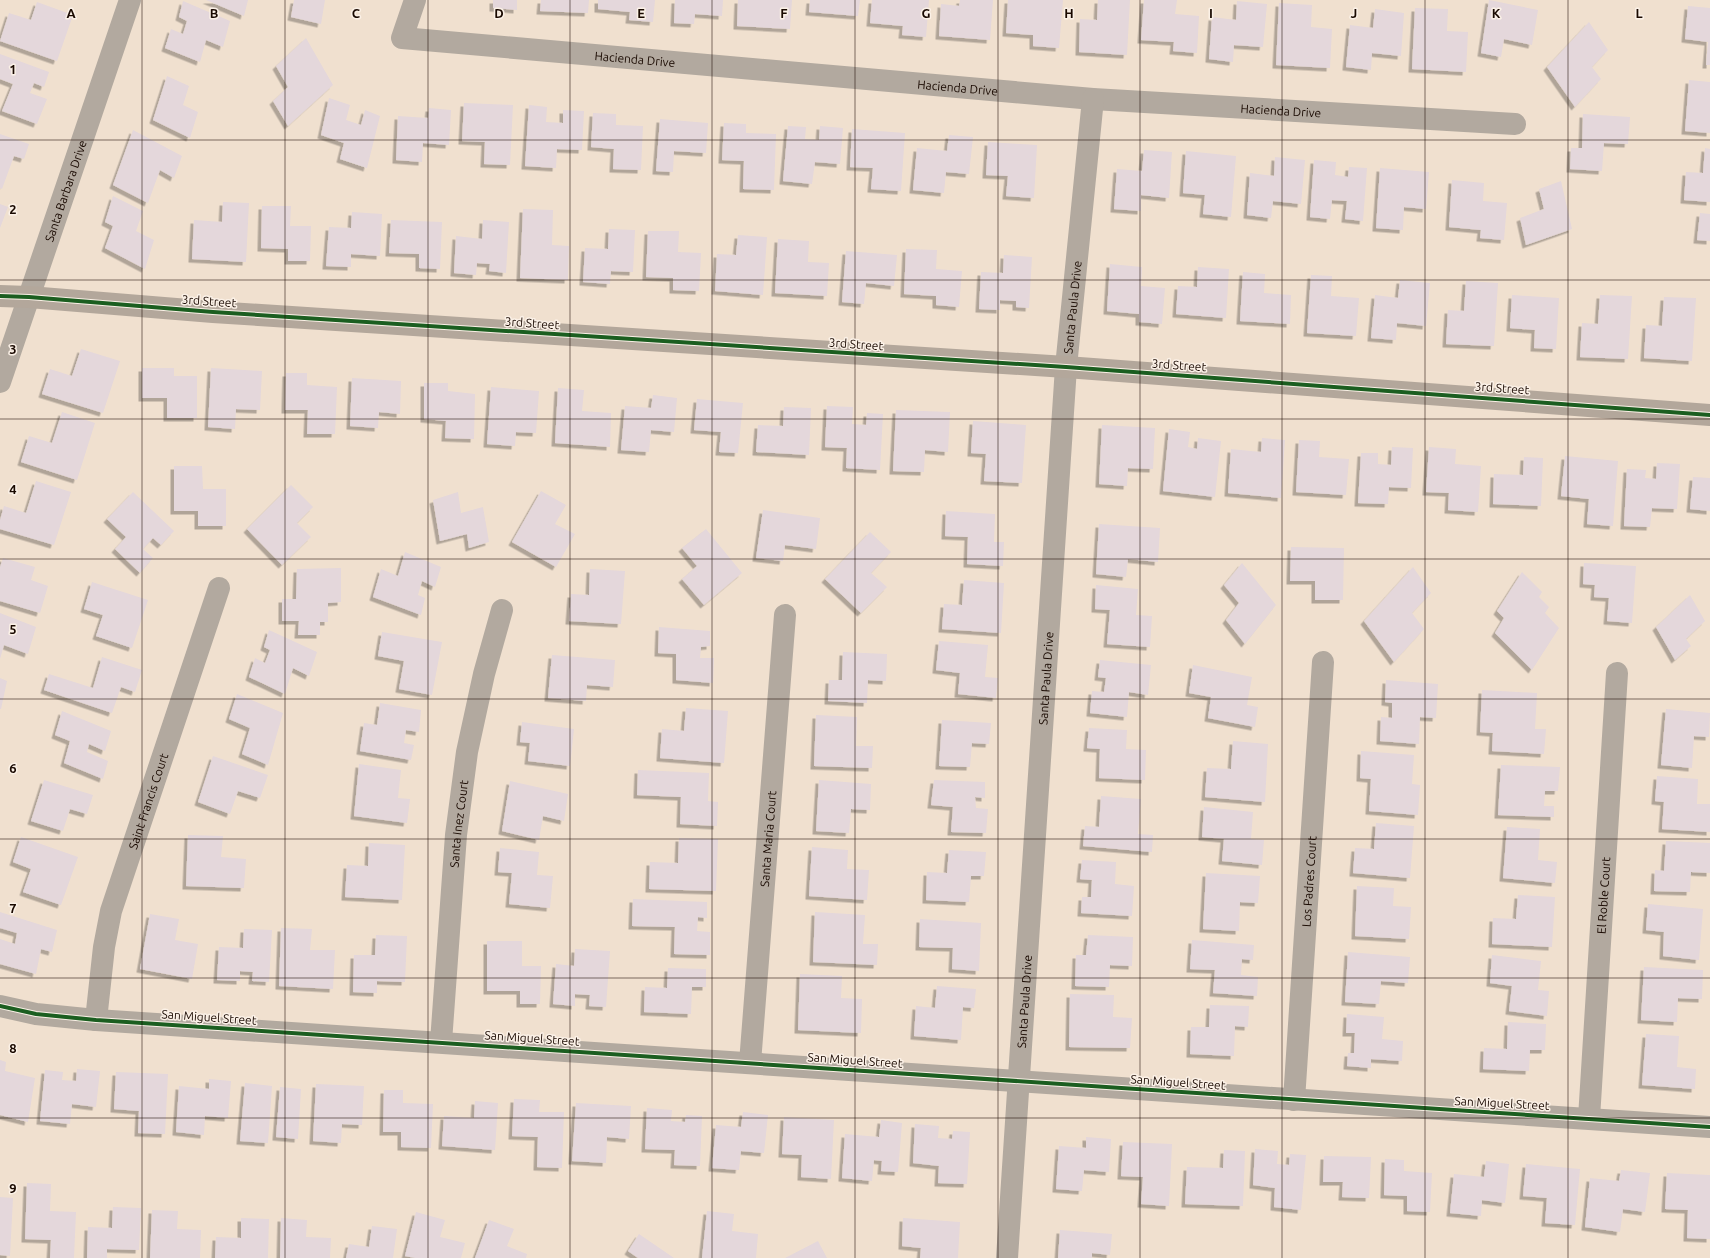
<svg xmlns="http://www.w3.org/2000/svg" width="1710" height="1258" font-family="Ubuntu,sans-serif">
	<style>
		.building { fill: #e4d7db; filter: url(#shadow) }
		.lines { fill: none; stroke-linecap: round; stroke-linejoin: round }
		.street { stroke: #b2a99f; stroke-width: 22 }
		.secondary { stroke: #b3a79b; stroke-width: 22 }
		.cycleway-casing { stroke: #fbf1e7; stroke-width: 6 }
		.cycleway { stroke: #1b5e20; stroke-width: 4 }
		.grid { fill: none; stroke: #190900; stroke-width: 1; stroke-opacity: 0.55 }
		.labels { text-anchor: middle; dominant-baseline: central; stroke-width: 3; stroke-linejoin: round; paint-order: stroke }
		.street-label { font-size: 12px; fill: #190900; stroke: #fbf1e7 }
		.grid-label { font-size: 13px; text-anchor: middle; font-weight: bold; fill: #190900; stroke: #fbf1e7; stroke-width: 3; stroke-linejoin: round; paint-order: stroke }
	</style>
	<defs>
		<filter id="shadow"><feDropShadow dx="-3.5" dy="3.5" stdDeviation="0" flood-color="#0004"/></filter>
	</defs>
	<rect width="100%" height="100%" fill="#f0e0cf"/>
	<path class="building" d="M206,0H248L244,16Z
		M294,0H325L321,24L291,17Z
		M493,0H517V10L493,8Z
		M541,0H589L588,13L540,11Z
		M598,0H655L653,22L629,20L630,12L598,9Z
		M675,0H723L722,16L695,14L694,24L674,23Z
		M738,0H792L790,29L737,26Z
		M810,0H860L858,16L809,12Z
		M872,0H929L926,37L902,35L903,26L870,23Z
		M960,0H993L990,40L939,36L941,4L959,6Z
		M1008,0H1063L1059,48L1033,46V35L1006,33Z
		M1098,0H1130L1127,55L1079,52L1080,19L1097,20Z
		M1144,0H1177L1175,14L1199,16L1197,53L1173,51L1174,42L1141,40Z
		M1489,0L1538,10L1532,45L1504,39L1501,57L1481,53Z
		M183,1L230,21L223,47L206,40L200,62L165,48L171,29L183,34L187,21L179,17Z
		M1237,1L1267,4L1263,47L1234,45L1233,62L1209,59L1212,17L1236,20Z
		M37,2L73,15L57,61L0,41L9,13L31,20Z
		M1279,3L1312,5L1311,27L1332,29L1330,68L1276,65Z
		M1688,6L1710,8V65H1706L1708,42L1685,39Z
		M1415,8L1448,9L1447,31L1468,32L1466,72L1412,69Z
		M1375,9L1404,13L1401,56L1372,53L1371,70L1346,67L1350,25L1373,28Z
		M1589,22L1608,50L1592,67L1601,79L1575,107L1547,67Z
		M306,38L333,85L288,126L273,101L288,87L276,66Z
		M0,54L49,72L44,87L34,83L30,93L47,99L37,124L2,111L13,84L0,79Z
		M167,76L189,86L183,105L198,112L190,138L153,120Z
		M1689,80L1710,82V133L1685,131Z
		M329,98L350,105L346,120L361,125L365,110L380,116L367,168L340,159L344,143L321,135Z
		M464,103L513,105L510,165L484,164L485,142L462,141Z
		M529,105L547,107L546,122L563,123V110L584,111L582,150L557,149L556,168L525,166Z
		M429,108L451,110L449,145L423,143L422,162L396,160L398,116L428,118Z
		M593,113L616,114V125L643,126L641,170L613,169L614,149L591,147Z
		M1583,114L1630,117L1628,144L1604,143L1602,171L1570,169L1571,148H1582Z
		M660,119L708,123L706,153L674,151L673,172L656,171Z
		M724,123L746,124V133L776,134L774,190L743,189L744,161L722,160Z
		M788,126L806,127L805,139L819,140L820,126L843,128L840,164L815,162L812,184L783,181Z
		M852,129L905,133L901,191L871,189L873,168L850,167Z
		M133,130L182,156L174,178L160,170L148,203L113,185Z
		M0,134L29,144L24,159L14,156L2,189L0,188Z
		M949,135L973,137L969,174L946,172L944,193L913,190L917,148L947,151Z
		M988,142L1037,145L1034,198L1006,196L1008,176L986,175Z
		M1705,148L1710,149V202L1684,200L1686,172L1703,173Z
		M1144,150L1172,152L1169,198L1141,195V211L1114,209L1117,169L1142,171Z
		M1186,151L1236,156L1231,217L1203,214L1205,195L1183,193Z
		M1275,157L1305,160L1301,204L1273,201L1271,218L1247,215L1250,173L1274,176Z
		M1314,160L1336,162L1335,175L1348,177L1349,167L1367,168L1363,221L1345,219L1347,201L1332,200L1330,219L1310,217Z
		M1380,168L1429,172L1426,209L1404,207L1403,230L1376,228Z
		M1452,180L1484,183L1483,201L1507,203L1504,240L1480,238L1481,230L1449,227Z
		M1561,181L1572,229L1526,245L1520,218L1544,209L1539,189Z
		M113,196L143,211L136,231L154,240L145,269L105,248L113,226L105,222Z
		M223,202L249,203L246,262L192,259L194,220L222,222Z
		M0,204L8,207L0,228Z
		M262,206H291L290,226H311L310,261H288V249L261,248Z
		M523,209L553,210L552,245L569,246L568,280L520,278Z
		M352,212L382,214L380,256L351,254V267L326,266L329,227L351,228Z
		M1700,213L1710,214V241L1697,240Z
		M391,220L442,222L440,269L419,268V254L389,253Z
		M483,220L509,222L506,273L489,271L490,264L477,263L476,275L454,273L456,236L482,239Z
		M609,229L635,230L633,272L611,271L610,284L583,282L585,248L608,249Z
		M648,231H679L678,252L701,253L699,291L673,290V278L646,277Z
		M738,235L767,237L763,295L715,291L717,254L736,255Z
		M778,239L809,241L808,262L829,263L827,296L775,293Z
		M906,249L937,250L936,269L962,271L959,307L936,305V296L904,294Z
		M846,251L897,255L894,286L866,283L864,304L842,302Z
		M1004,255L1032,257L1029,308L1016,307V301L1000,300V310L979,309L981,272L1003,273Z
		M1110,264L1142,267L1141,286L1165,288L1162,324L1139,322V314L1107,311Z
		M1198,267L1229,269L1226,318L1176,314L1178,286L1197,287Z
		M1243,272L1265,274L1264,293L1291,295L1290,324L1240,321Z
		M1311,275L1332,276L1331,296L1359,298L1356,336L1307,333Z
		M1400,280L1430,283L1426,326L1397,323L1396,340L1371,338L1375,295L1398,298Z
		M1466,281L1498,283L1494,346L1446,344L1448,310L1464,311Z
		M1512,295L1559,298L1556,349L1534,348L1535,330L1510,328Z
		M1600,295L1632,296L1628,359L1580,357L1582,323L1598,324Z
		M1664,297L1696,298L1692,361L1644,358L1646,325L1662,326Z
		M81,349L120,361L103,413L42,394L50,369L72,376Z
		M142,368H174V376H197V418H167V398H142Z
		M211,368L262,371L260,410L236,409L235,429L208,427Z
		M286,373H307V385L337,387L335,434H307L308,410H285Z
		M352,378L401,381L400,414L379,412L378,428L350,426Z
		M424,383H448V391L475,394L474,439L445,438L446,421L424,419Z
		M491,387L539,391L536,433L516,432L515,446L487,444Z
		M558,388L584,390L582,411L611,413L610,447L555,443Z
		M653,395L677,398L674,432L651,430L649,452L621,450L625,406L651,408Z
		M697,399L743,403L738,453L719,452L721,432L694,430Z
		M827,406L853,407L852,424L866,425L867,413L883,414L880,470L846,468L847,448L825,447Z
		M784,407L811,408L809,455L756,452L758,425L783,426Z
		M896,410L950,412L948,452L925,450L924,472L893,471Z
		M62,412L95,423L77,480L21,462L29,436L52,443Z
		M973,421L1026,425L1022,483L984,481L986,454L971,453Z
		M1102,425L1155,428L1153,469L1128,468L1127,486L1099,484Z
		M1169,429L1190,432L1188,447L1197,449L1198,438L1221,441L1215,497L1163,491Z
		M1262,438L1285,440L1281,498L1228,493L1231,449L1261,452Z
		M1299,440L1320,441L1319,457L1349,459L1346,495L1296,492Z
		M1392,447L1413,448L1411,488L1389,487L1388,504L1358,503L1361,453H1378V464L1391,465Z
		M1429,447L1456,449L1455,464L1481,466L1478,512L1448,510L1449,493L1426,492Z
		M1565,456L1618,461L1613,526L1587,524L1589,499L1561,496Z
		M1524,457L1543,458L1541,506L1493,504L1494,474L1523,475Z
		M1657,463L1680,464L1677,509L1652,508L1650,527L1624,526L1627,469L1646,470L1645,478L1656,479Z
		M174,466H202L203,489H226V526H198V511H174Z
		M1693,477L1710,478V511L1690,509Z
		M36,481L71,492L54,545L0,529V520L4,506L26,513Z
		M291,485L313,507L297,523L311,537L282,565L247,529Z
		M541,491L566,505L555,524L575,534L556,567L512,542Z
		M133,492L174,531L161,545L153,538L143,549L153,558L140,573L115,549L126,537L107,519Z
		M458,492L461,513L483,507L489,542L469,548L467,534L440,541L433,500Z
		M763,510L820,518L816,549L785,545L783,561L756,558Z
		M946,511L995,514L994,542H1004L1003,566L967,564L968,537L945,536Z
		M1099,524L1160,528L1158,562L1128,559L1126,577L1096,574Z
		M706,529L742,573L704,605L682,579L697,566L682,548Z
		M870,532L891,552L871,573L887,587L861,613L825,579Z
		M1291,547L1344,548L1343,600H1315V581H1290Z
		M405,552L441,567L435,587L422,581L418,595L425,598L421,615L373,597L381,569L398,576Z
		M3,558L35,567L31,580L48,586L40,613L0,601V567Z
		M1242,563L1276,605L1245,644L1226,620L1239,603L1224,585Z
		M1584,563L1636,566L1632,623L1607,621L1609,598L1594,597L1595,585L1583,584Z
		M1413,567L1431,593L1412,613L1424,629L1394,662L1364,621Z
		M341,568V602L328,603V622H320V635H298L299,621H282V599H296L297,569Z
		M590,569L625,571L621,624L569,621L571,594L589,595Z
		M1522,572L1542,592L1539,597L1549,607L1545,613L1559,628L1532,670L1495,633L1504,618L1497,611Z
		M964,580L1004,583L1001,633L942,629L944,604L962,605Z
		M92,582L148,600L132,648L96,636L103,615L84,609Z
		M1096,585L1138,589L1136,615L1152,616L1150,647L1107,644L1110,610L1095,609Z
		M1690,595L1705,621L1686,639L1691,646L1675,660L1656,627Z
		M0,613L36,627L28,654L4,645L0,659Z
		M659,627L710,631V646L701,647L700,658H714L713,683L676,680V654L658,653Z
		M269,630L317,652L309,676L293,668L285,694L249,677L255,658L265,663L270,650L264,647Z
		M382,632L442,642L432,695L399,689L404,661L378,656Z
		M939,641L988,645L985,677L998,678L996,698L958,694L960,673L936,670Z
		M843,652L887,654L886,681L868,680L867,703L828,701L829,680H842Z
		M552,655L615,660L613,687L587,685L586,701L548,698Z
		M102,657L142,670L135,692L121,687L112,713L44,690L49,674L93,688Z
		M1100,660L1151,665L1148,695L1129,692L1127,717L1090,713L1092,691L1104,692L1106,678L1098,677Z
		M1193,665L1252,677L1247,705L1258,707L1255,727L1208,718L1211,697L1189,693Z
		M0,678L7,681L1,709H0Z
		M1386,680L1438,684L1436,718L1420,717L1419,744L1380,741L1381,717L1392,718V703L1385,702Z
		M1482,690L1537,693L1535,729H1546L1544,754L1492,751L1493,733L1480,732Z
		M237,694L283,713L268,765L242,754L250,728L229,719Z
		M380,703L421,710L419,732L406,730L404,743L414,745L411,760L360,751L364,723L377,725Z
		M686,708L728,711L724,763L660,758L662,729L684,731Z
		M1666,709L1710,713L1709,737L1694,736L1692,768L1661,765Z
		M62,711L111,731L105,751L89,744L87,752L108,761L103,779L64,763L70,741L55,735Z
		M816,715L857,717L856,746H873L872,768L814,766Z
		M942,720L991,723L989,744L972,743L970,767L939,766Z
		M522,722L574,729L570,766L528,761L530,743L520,742Z
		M1089,728L1127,730L1126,749L1146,750L1145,780L1099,778L1100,749L1087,748Z
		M1233,741L1268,744L1265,802L1205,797L1207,768L1231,769Z
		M1361,751L1414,755L1412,784L1420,785L1418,815L1369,811L1371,779L1360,778Z
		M213,756L268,775L260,798L238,791L230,814L198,802Z
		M359,764L401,770L398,798L410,799L407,823L354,816Z
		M1501,765L1560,767L1558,791H1545L1544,806H1554V817L1498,815Z
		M638,770L709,773L708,801L718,802L717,826L680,824L681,797L637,795Z
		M1657,776L1698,779L1697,804H1710V832L1662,829L1664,802L1655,801Z
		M44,780L93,795L87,814L70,809L63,831L31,821Z
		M819,780L871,784L870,810L851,809L849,833L816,831Z
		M934,780L985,782V798L975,797L976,808L988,809L986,833L951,832L953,807L931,805Z
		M510,781L568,794L564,821L543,816L539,840L502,831Z
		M1101,796L1141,799L1138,834L1153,835L1152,852L1083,846L1085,826L1099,827Z
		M1204,807L1253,812L1251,839L1264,840L1262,865L1222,861L1224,839L1202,837Z
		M1376,823L1414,826L1410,878L1353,873L1355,848L1374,849Z
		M1507,827L1540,829L1538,860L1557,862L1555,883L1503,878Z
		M188,835L223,836L221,857L246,859L244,888L186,886Z
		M21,837L78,857L61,905L23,892L31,869L13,862Z
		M679,838L718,839L716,891L649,889L650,862L678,863Z
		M1666,841L1710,843V873L1691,872L1690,892L1654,891L1655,870L1664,871Z
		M369,843L405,845L402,900L345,897L347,865L368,866Z
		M812,847L848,850L847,869L869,870L867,900L809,896Z
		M500,848L539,852L537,875L553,876L550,908L509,904L512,873L498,872Z
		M949,850L986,852L984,876H971L969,902L926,900L927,872L947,873Z
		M1082,860L1116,862L1115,884L1134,886L1132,916L1081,913L1082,897H1091L1092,880L1080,879Z
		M1206,873L1260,876L1258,903L1240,902L1239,931L1203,929Z
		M1357,886L1394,888L1393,906L1411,907L1409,939L1355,936Z
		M1518,895L1555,897L1552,947L1492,944L1493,918L1516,919Z
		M633,899L707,902V918L698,917L697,931L710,932V955L674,954L675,927L632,926Z
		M1648,904L1703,909L1699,960L1663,956L1664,932L1646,930Z
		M0,912L57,930L52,952L41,949L36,974L0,964V939L15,944L17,933L0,928Z
		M815,912L865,915L863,944H878L877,965L813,962Z
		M150,914L179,919L175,940L198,944L192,979L140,969Z
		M920,919L981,923L979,971L952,969L953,948L919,947Z
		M281,928L312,929L310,950H335L333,989L279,986Z
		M244,929L272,930L269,982L252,981L253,972L240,971V981L217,980L219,947L243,948Z
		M376,935L407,936L405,982L377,981V993L353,992L354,955H375Z
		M1088,935L1133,937L1132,966L1110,965L1109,987L1075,986L1076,955H1086Z
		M1192,940L1254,945L1253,960L1242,959L1241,975L1258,977L1257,996L1213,993L1215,970L1190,969Z
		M487,941H522V966H541L540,1004H520V991H487Z
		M575,949L610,951L606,1007L589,1006L590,995L575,994V1006L553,1004L556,964L574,966Z
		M1348,952L1410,957L1408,983L1381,981L1379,1004L1345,1002Z
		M1492,955L1541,961L1538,990L1549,991L1547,1016L1509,1011L1512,986L1490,983Z
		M1644,967L1703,970L1702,999L1678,998L1677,1022L1641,1020Z
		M668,968L706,969V987H692L691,1014L644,1012L645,987L667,988Z
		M800,974L842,976L841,998L862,999L861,1033L798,1030Z
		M937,986L976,989L974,1008L963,1007L961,1040L914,1036L916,1006L935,1008Z
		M1070,994L1114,995L1113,1017L1132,1018L1130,1048L1069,1047Z
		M1210,1005L1249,1006L1248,1027L1235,1026L1234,1056L1190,1054L1191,1027H1209Z
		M1347,1014L1384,1017L1382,1039L1403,1041L1402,1061L1371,1059V1068L1347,1066L1348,1053H1354L1355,1033H1346Z
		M1508,1022L1546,1024L1545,1050H1530L1529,1071L1483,1069L1484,1048L1507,1049Z
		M1646,1034L1679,1036L1677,1067L1696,1069L1695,1089L1642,1085Z
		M0,1060L6,1062L5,1071L35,1078L28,1122L0,1115Z
		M77,1069L100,1071L96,1107L72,1104L70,1124L40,1121L45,1070L63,1072L62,1080L76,1081Z
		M116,1072L168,1074L165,1134L138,1133L139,1111L114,1109Z
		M209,1079L231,1081L228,1118L205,1116L204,1135L176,1132L179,1086L209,1089Z
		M245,1083L272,1086L268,1143L240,1141Z
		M316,1084L364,1086L362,1125L342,1124L341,1143L313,1141Z
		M280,1087L301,1089L298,1139L276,1137Z
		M384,1090H403V1103L433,1104L431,1148L401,1147V1132H383Z
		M514,1099L540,1100L539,1112H564L562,1168L537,1167L538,1137L512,1136Z
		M475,1101L498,1103L495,1150L442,1146L444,1116L474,1118Z
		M576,1103L631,1106L629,1139L607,1137L606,1163L572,1161Z
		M647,1108L672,1110L671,1121L685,1122L686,1115L702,1116L700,1166L674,1165L675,1150L645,1149Z
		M743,1112L768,1115L764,1153L741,1151L739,1170L712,1168L716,1125L741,1127Z
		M784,1117L834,1120L831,1179L801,1177L802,1155L782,1154Z
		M881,1120L902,1123L898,1172L881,1171L882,1161L874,1160L872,1181L842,1178L845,1134L879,1137Z
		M915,1124L939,1126L938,1138L952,1139L953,1131L970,1132L967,1184L938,1183L939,1166L913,1163Z
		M1086,1137L1111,1139L1109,1172L1084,1170L1082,1191L1056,1189L1059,1146L1086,1148Z
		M1123,1142L1172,1144L1169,1206L1141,1204L1143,1177L1121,1176Z
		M1255,1149L1278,1151L1277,1164L1289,1165L1290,1154L1306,1155L1301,1210L1274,1207L1275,1188L1253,1185Z
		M1224,1150L1245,1151L1243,1206L1185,1204L1187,1167L1223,1168Z
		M1324,1156L1371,1157L1369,1198L1342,1197L1343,1182H1323Z
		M1385,1159L1404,1160V1171L1432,1173L1430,1212L1407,1211V1196L1384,1195Z
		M1486,1161L1509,1164L1505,1203L1482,1200L1481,1216L1450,1213L1454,1174L1484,1177Z
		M1526,1164L1580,1169L1575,1225L1545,1223L1547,1198L1523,1196Z
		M1621,1170L1650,1173L1645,1212L1623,1209L1620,1232L1585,1227L1590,1178L1619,1181Z
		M1667,1173L1710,1175V1239L1687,1238L1688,1210L1665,1209Z
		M27,1183L51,1184L50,1211L76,1212L74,1258H50L51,1240L25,1239Z
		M0,1197L13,1198L10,1256L0,1255Z
		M113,1207L141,1208L139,1250L107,1249V1258H87L88,1227L112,1228Z
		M152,1210L178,1211L177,1229L201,1230L200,1258H150Z
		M707,1211L734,1214L732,1231L758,1234L756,1258H702Z
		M416,1212L445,1220L440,1237L465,1243L461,1258H415L405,1256Z
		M241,1218L269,1219L268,1258H215L216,1237L241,1238Z
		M281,1218L307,1220L306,1237L331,1238L330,1258H280Z
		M903,1218L960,1222L958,1258H920L921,1248L902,1246Z
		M489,1220L514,1229L507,1246L527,1254L526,1258H475Z
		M372,1226L397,1229L393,1258H346L349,1244L369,1247Z
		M1060,1230L1112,1234L1110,1255L1092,1253V1258H1058Z
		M639,1234L674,1258H638L628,1251Z
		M818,1241L827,1258H785Z"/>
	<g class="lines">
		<g class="street">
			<path id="s1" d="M415,0L402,38L1093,99L1515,124"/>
			<path id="s2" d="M0,382L130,0"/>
			<path d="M0,1006L36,1014L96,1020L1710,1127"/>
			<path id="s3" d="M96,1020L104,947L111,911L219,588"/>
			<path id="s4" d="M441,1042L456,835L467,752L484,674L502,610"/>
			<path id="s5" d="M750,1063L785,615"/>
			<path id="s6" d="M1294,1100L1323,662"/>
			<path id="s7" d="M1589,1118L1617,673"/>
			<path id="s8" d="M1007,1258L1066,367L1093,99"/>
		</g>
		<path class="secondary" d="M0,296L29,297L213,312L1066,367L1710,415"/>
		<g class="cycleway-casing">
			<path id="cycleway" d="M0,296L29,297L213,312L1066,367L1710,415
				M0,1006L36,1014L96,1020L1710,1127"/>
		</g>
		<use href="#cycleway" class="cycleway"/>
	</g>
	<path class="grid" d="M142,0V1258M285,0V1258M428,0V1258M570,0V1258M712,0V1258M855,0V1258M998,0V1258M1140,0V1258M1282,0V1258M1425,0V1258M1568,0V1258M0,140H1710M0,280H1710M0,419H1710M0,559H1710M0,699H1710M0,839H1710M0,978H1710M0,1118H1710"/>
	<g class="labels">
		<g class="street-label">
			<text stroke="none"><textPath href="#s1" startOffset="274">Hacienda Drive</textPath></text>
			<text stroke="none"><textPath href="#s1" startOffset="598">Hacienda Drive</textPath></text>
			<text stroke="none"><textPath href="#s1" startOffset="922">Hacienda Drive</textPath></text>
			<text stroke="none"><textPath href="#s2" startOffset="202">Santa Barbara Drive</textPath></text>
			<text transform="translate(209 301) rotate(4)">3rd Street</text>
			<text stroke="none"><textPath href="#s8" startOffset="953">Santa Paula Drive</textPath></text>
			<text transform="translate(532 323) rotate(4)">3rd Street</text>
			<text transform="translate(856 344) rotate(4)">3rd Street</text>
			<text transform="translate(1179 365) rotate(4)">3rd Street</text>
			<text transform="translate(1502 388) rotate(4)">3rd Street</text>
			<text stroke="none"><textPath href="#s8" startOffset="581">Santa Paula Drive</textPath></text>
			<text stroke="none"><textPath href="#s3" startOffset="226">Saint Francis Court</textPath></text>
			<text stroke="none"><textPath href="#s4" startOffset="219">Santa Inez Court</textPath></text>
			<text stroke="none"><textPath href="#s5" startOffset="225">Santa Maria Court</textPath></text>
			<text stroke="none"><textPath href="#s6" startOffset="219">Los Padres Court</textPath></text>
			<text stroke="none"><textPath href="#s7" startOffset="223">El Roble Court</textPath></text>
			<text stroke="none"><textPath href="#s8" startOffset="257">Santa Paula Drive</textPath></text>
			<text transform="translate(209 1017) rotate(4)">San Miguel Street</text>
			<text transform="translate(532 1038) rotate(4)">San Miguel Street</text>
			<text transform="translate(855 1060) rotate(4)">San Miguel Street</text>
			<text transform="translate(1178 1082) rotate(4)">San Miguel Street</text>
			<text transform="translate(1502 1103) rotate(3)">San Miguel Street</text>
		</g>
	</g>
	<g class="grid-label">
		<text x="71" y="18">A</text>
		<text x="214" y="18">B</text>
		<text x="356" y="18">C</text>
		<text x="499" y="18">D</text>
		<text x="641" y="18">E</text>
		<text x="784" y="18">F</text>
		<text x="926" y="18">G</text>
		<text x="1069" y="18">H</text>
		<text x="1211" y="18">I</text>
		<text x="1354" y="18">J</text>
		<text x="1496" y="18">K</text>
		<text x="1639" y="18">L</text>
		<text x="13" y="74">1</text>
		<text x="13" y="214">2</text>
		<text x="13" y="354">3</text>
		<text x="13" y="494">4</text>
		<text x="13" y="634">5</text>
		<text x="13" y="773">6</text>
		<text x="13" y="913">7</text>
		<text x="13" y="1053">8</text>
		<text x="13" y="1193">9</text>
	</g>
</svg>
